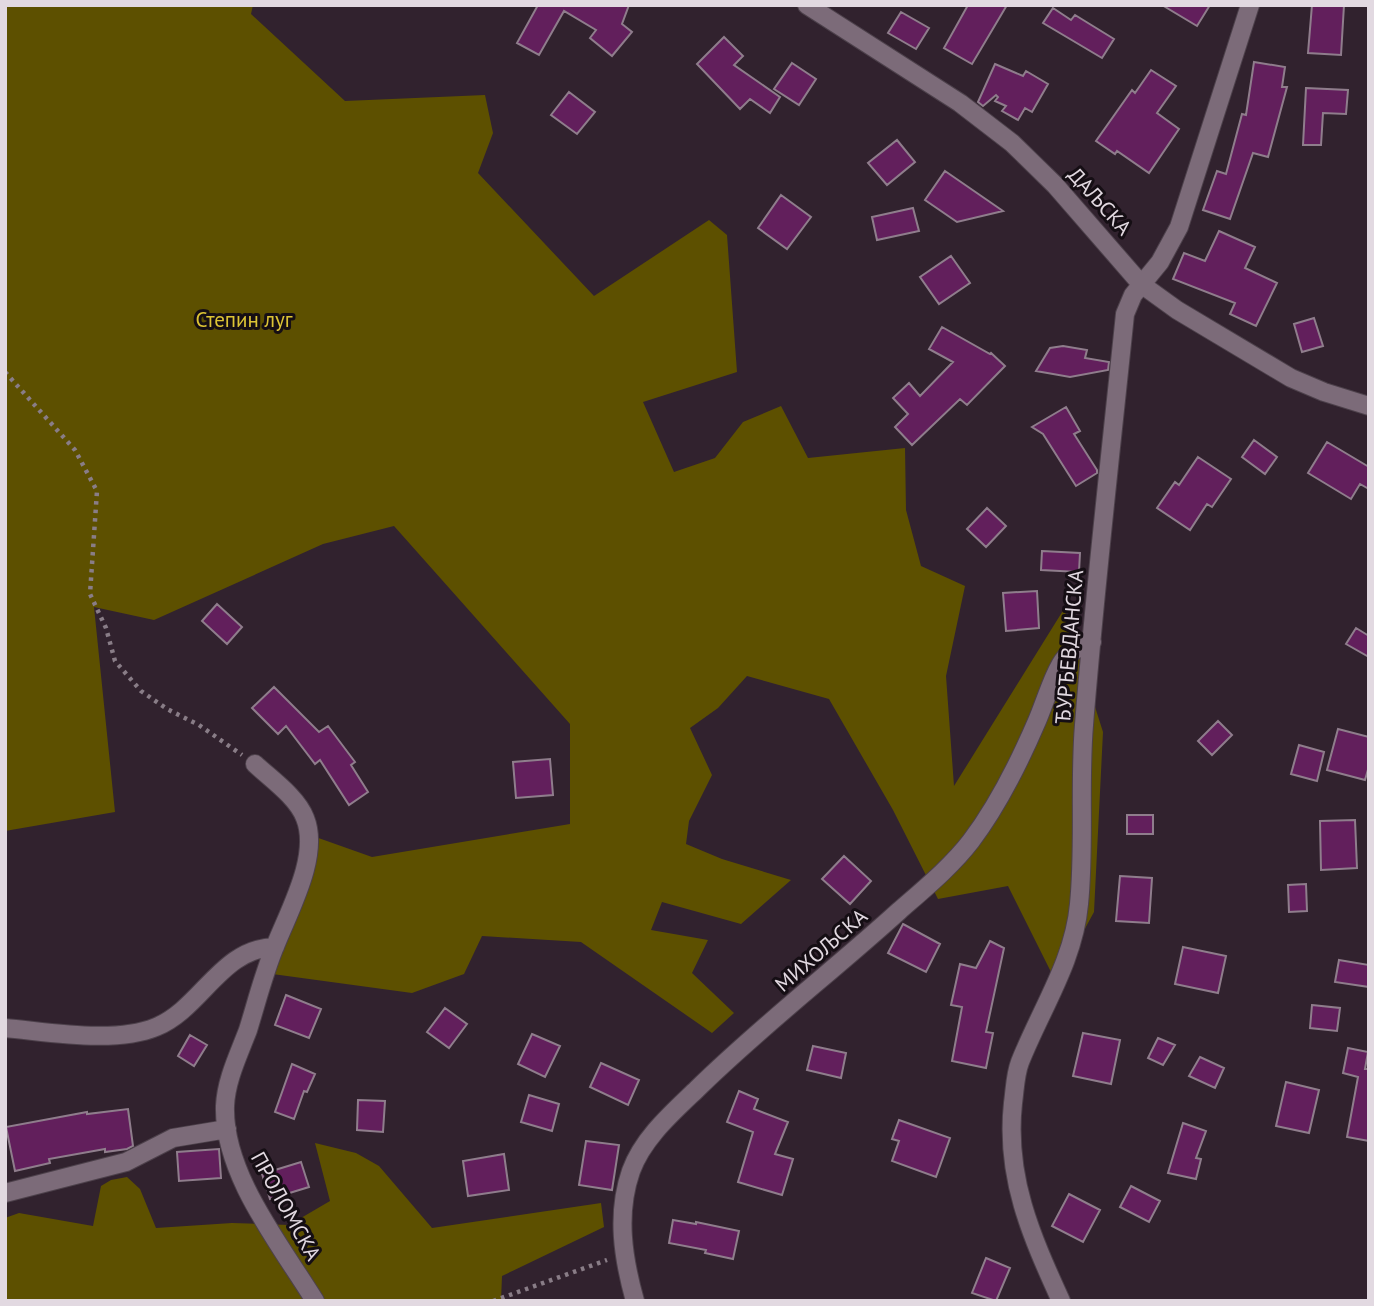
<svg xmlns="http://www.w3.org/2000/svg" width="1374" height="1306" font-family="'PT Sans',sans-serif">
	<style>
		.green { fill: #5d5000 }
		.building { fill: #621f5c; stroke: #8f7d8c; stroke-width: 2 }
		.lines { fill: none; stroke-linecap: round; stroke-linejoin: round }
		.minor-casing { stroke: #4d414b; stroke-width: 20 }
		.path { stroke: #897d87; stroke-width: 4.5; stroke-dasharray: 3.5 5; stroke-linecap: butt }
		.minor { stroke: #7c6b79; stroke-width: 18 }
		.labels { text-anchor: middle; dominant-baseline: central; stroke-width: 6; stroke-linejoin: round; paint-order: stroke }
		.street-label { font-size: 21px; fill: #e2d9e1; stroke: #150e14 }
		.park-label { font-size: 21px; fill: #ddc435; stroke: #150e14 }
	</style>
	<rect width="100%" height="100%" fill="#31222e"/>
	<path class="green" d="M5,5H253L251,14L345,101L485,95L493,133L478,173L594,296L709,220L727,235L737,372L643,402L674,472L715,458L743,422L781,406L808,458L905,448L906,510L921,566L965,586L946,676L954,786L1064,609L1103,732L1094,912L1056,982L1008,886L938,899L893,810L829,699L747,676L718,708L690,728L712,775L689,821L686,844L722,859L791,880L741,924L662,902L651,930L708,940L692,973L734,1013L712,1033L581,942L482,936L464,974L412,993L265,973L310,835L372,857L570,824V724L394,526L323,544L154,620L94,607L115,812L5,831Z
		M315,1143L356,1153L379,1166L432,1228L601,1203L604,1227L502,1276L501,1301H5V1218L19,1213L93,1226L101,1186L111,1180L127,1177L140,1189L156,1228L232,1223L289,1225L330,1201Z"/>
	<path class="building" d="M538,5H629L622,24L632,32L612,56L590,38L596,30L564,11L539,55L517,43Z
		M968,5H1007L972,64L944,48Z
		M1162,5H1210L1197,26Z
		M1312,5H1344L1341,55L1308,53Z
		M1053,8L1071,20L1075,15L1114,39L1102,58L1043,23Z
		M901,12L929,28L916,49L888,33Z
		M724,37L743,56L734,65L780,97L770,113L750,99L740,109L697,64Z
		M1254,62L1285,67L1282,87H1287L1268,157L1253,153L1230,219L1203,210L1217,171L1226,174L1242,114L1246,115Z
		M792,63L816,79L799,105L774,89Z
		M995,64L1023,76L1026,71L1048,84L1032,112L1025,108L1018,120L1002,111L1006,106L995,101L998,97L996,95L983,106L978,102Z
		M1151,70L1176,86L1157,113L1179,129L1149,173L1117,151L1115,154L1096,141L1132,90L1135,93Z
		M1306,88L1348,90L1346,114L1323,113L1321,145H1303Z
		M569,92L595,112L577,134L551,115Z
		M897,140L915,162L887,185L868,163Z
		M945,171L1003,211L957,222L925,200Z
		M781,195L811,217L787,249L758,228Z
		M913,208L919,231L877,240L872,217Z
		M1219,231L1255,247L1245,268L1277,283L1256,326L1230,314L1235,303L1173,279L1184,253L1205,261Z
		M951,256L970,283L939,304L920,277Z
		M1314,318L1323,346L1302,352L1294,324Z
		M942,327L990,354L991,353L1005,366L967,405L960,399L912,445L895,427L908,414L893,398L909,383L920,396L953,362L929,349Z
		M1063,346L1087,350L1085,358L1109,362L1108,370L1070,377L1036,371L1050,348Z
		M1066,407L1080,431L1074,434L1097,470V473L1076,486L1043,434L1032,427Z
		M1254,440L1277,457L1265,474L1242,457Z
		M1327,442L1369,467V489L1360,484L1351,499L1308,473Z
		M1198,457L1231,479L1212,507L1207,504L1190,530L1157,508L1175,482L1179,485Z
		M987,508L1006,526L986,547L967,529Z
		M1042,551L1080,553L1079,572L1041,570Z
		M1037,591L1039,628L1006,631L1003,593Z
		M217,604L242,627L227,644L202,621Z
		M1356,628L1369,636V657L1346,644Z
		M274,687L319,732L328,726L355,762L351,765L368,792L349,805L320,760L315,764L286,726L278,734L252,708Z
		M1218,721L1232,735L1212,755L1198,741Z
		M1338,729L1369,737V766L1365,780L1327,770Z
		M1299,745L1324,752L1317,781L1291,774Z
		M550,759L553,795L516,798L513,762Z
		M1127,815H1153V834H1127Z
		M1355,820L1357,868L1321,870L1320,821Z
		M844,856L871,881L850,904L822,879Z
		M1120,876L1152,878L1149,923L1116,921Z
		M1306,884L1307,911L1289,912L1288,885Z
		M903,924L940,944L926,972L888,953Z
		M990,941L1004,948L986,1032L993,1033L986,1068L952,1061L962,1007L951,1005L960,964L976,968Z
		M1183,947L1226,956L1218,993L1175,984Z
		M1339,960L1369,965V987L1335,982Z
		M286,995L321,1009L309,1038L275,1025Z
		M1312,1005L1340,1008L1337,1031L1310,1028Z
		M445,1008L467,1024L449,1048L427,1032Z
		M1083,1033L1120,1040L1111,1084L1073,1076Z
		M532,1034L560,1046L545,1077L518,1064Z
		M190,1035L207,1045L194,1066L178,1056Z
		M1158,1038L1175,1045L1163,1065L1148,1058Z
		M813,1046L846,1053L841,1078L807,1070Z
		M1348,1048L1368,1052L1365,1069H1369V1141L1347,1137L1358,1077L1343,1073Z
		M1200,1057L1224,1068L1215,1088L1189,1076Z
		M601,1063L639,1080L628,1105L590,1087Z
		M292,1064L315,1074L307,1092L304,1091L294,1119L275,1112Z
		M1286,1082L1319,1090L1309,1133L1276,1126Z
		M739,1091L758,1099L754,1109L788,1122L775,1154L793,1159L782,1195L738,1182L753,1132L727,1122Z
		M529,1095L559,1104L552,1131L521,1122Z
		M358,1100L385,1101L383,1132L357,1130Z
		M128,1109L133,1146L127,1149L105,1152V1149L49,1159L50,1163L15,1171L6,1127L87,1112V1114Z
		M899,1120L950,1138L936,1177L892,1161L899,1141L892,1139Z
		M1183,1123L1206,1131L1196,1158L1201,1159L1196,1179L1168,1173Z
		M586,1141L619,1145L612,1190L579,1185Z
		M219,1149L221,1178L179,1181L177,1152Z
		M504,1154L509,1190L468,1196L463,1161Z
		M301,1162L309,1187L270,1199L262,1174Z
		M1131,1186L1160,1201L1149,1222L1120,1207Z
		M1069,1194L1100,1210L1083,1242L1052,1226Z
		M673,1220L696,1224V1222L739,1231L733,1259L705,1253L706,1250L669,1243Z
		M986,1258L1010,1268L996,1301L972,1293Z"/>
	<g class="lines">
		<g class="minor-casing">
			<path id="minor" d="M807,5L960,103L1012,143L1055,185L1141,284L1177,310L1291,378L1324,392L1369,406
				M255,764C271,779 297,797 305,818C320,855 290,909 276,944C264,972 257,1001 248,1030C239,1054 226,1080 225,1106C223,1174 280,1244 315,1301
				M5,1028C50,1032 115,1044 156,1027C202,1008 221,948 275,947
				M5,1193L126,1162L173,1138L227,1129
				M635,1301C623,1258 616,1214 631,1171C643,1138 672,1113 697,1089C761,1026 833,971 899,911C924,889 951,867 971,841C999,804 1019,763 1037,721C1044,705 1055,669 1065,658C1072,650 1082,646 1092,642
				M1061,1301C1031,1235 1005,1177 1013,1103C1015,1089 1015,1075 1020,1062C1041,1009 1074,961 1079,904C1085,845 1079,784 1084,725C1095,587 1111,451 1125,314L1133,295L1160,262L1179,227L1250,5"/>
		</g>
		<path class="path" d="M5,372L75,450L97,491L90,594L106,628L115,661L141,691L167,709L199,725L242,755
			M493,1301L607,1260"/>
		<use href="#minor" class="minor"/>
	</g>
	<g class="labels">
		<g class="street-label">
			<text transform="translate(1100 201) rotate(48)">ДАЉСКА</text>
			<text transform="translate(1069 647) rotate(-85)">ЂУРЂЕВДАНСКА</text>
			<text transform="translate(821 950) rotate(-41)">МИХОЉСКА</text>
			<text transform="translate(286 1206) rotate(61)">ПРОЛОМСКА</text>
		</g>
		<g class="park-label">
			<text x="244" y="319">Степин луг</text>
		</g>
	</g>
	<rect width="1374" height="1306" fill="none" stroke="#e2d9e1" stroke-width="14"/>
</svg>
